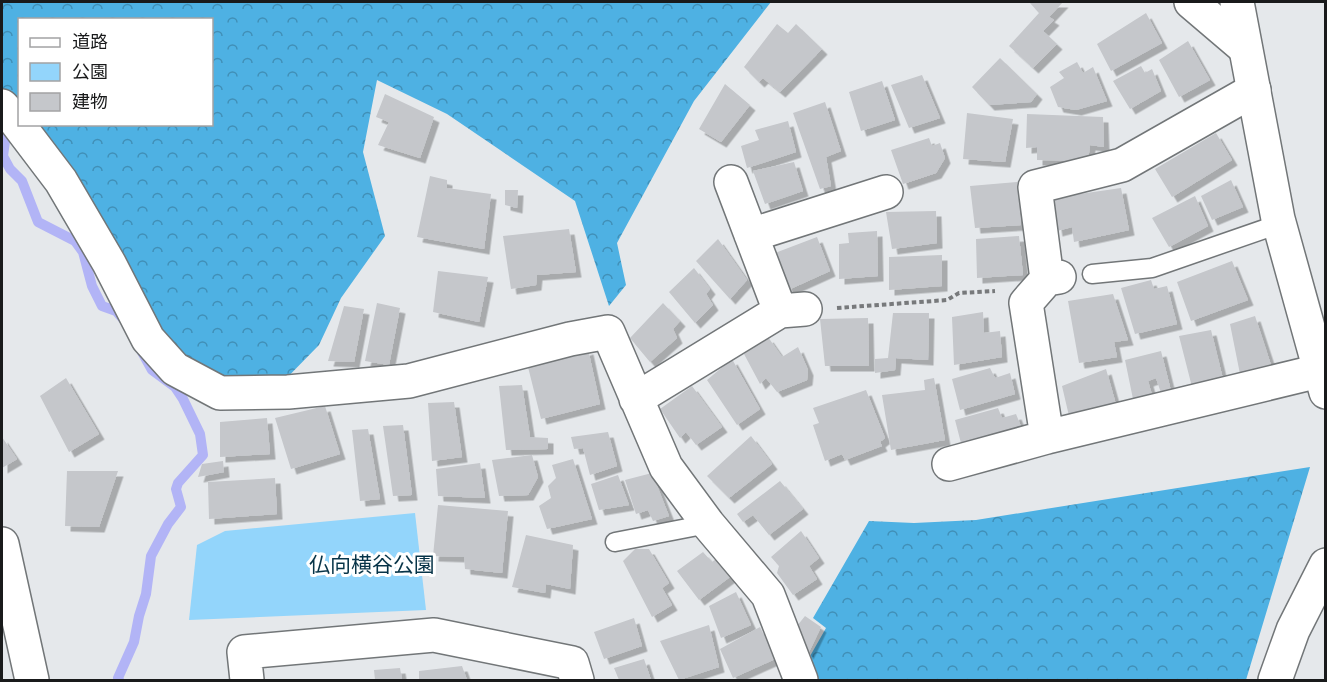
<svg xmlns="http://www.w3.org/2000/svg" width="1327" height="682" viewBox="0 0 1327 682" font-family="Roboto,'Noto Sans JP',sans-serif">
	<defs>
		<pattern id="forest-crowns" width="20" height="18" patternUnits="userSpaceOnUse" patternTransform="scale(1.5)"><rect width="20" height="18" fill="#4eb1e3"/><path d="M2 6a3 3 0 1 1 6 0M12 15a3 3 0 1 1 6 0" fill="none" stroke="#408fb7"/></pattern>
		<filter id="shadow"><feDropShadow dx="5.5" dy="5.5" stdDeviation="0" flood-color="#0004"/></filter>
	</defs>
	<rect width="100%" height="100%" fill="#e5e8eb"/>
	<path fill="url(#forest-crowns)" fill-rule="evenodd" d="M2,2H771L694,101L617,243L626,285L609,306L575,201L447,114L377,80L363,152L385,236L341,298L319,345L272,393L210,385L108,283L63,219L2,111ZM20,20H212V124H20Z
		M1310,467L1246,680H808L805,665L826,628L813,618L869,521L914,523L976,520Z"/>
	<path fill="#93d5fb" d="M415,513L426,610L189,620L197,545L225,531Z"/>
	<g fill="none" stroke-linecap="round" stroke-linejoin="round">
		<path stroke="#b2b4f6" stroke-width="10" d="M2,128L5,141L3,156L10,169L22,181L38,222L75,241L83,252L92,286L102,306L116,311L124,320
			M119,680L118,678L134,642L139,616L146,594L151,556L168,524L181,507L176,489L178,483L203,455L200,434L183,399L175,387L152,370L142,352"/>
	</g>
	<path fill="#c5c7cb" filter="url(#shadow)" d="M1032,2H1063L1049,17L1054,20L1043,31L1057,44L1033,68L1009,46L1039,13L1030,3Z
		M1146,13L1162,43L1111,71L1097,44Z
		M777,24L788,33L796,24L822,49L780,92L763,78L759,82L744,67Z
		M1188,41L1210,80L1179,97L1159,60Z
		M1000,58L1037,94L1031,102L989,105L972,87Z
		M1077,62L1083,73L1093,67L1107,101L1076,110L1058,107L1050,87L1064,78L1059,72Z
		M1141,66L1145,73L1152,69L1161,91L1130,109L1113,81Z
		M922,75L940,118L909,128L891,85Z
		M882,81L895,120L861,131L849,92Z
		M725,84L750,105L721,142L699,129Z
		M385,94L434,117L420,158L378,145L389,122L376,117Z
		M825,102L841,151L826,157L831,186L820,189L793,113Z
		M967,113L1013,119L1005,162L963,159Z
		M1027,114L1103,117L1104,147L1090,145L1088,161L1037,160V147L1026,148Z
		M788,121L796,152L747,168L741,146L759,140L755,130Z
		M1216,133L1232,160L1172,197L1155,169Z
		M929,138L932,146L940,143L945,158L936,173L903,184L891,150Z
		M794,162L803,191L765,204L753,171Z
		M430,176L447,180V188L491,194L484,249L417,237Z
		M1231,180L1243,207L1212,220L1201,196Z
		M1017,182L1021,225L975,228L970,186Z
		M1121,188L1129,230L1074,242L1072,227L1057,231L1052,198Z
		M505,190H518L517,208L505,205Z
		M1195,196L1208,226L1169,247L1152,218Z
		M936,211L937,243L892,249L886,212Z
		M569,229L576,272L537,275L536,285L511,289L503,236Z
		M877,231L878,276L839,279V244L849,243L848,233Z
		M1019,236L1023,275L977,278L976,239Z
		M817,237L830,271L788,290L775,253Z
		M718,239L747,280L730,299L696,261Z
		M942,255V286L889,290V257Z
		M1232,261L1248,300L1191,321L1177,282Z
		M694,268L710,289L706,294L713,305L695,323L669,292Z
		M438,271L488,277L479,322L433,312Z
		M1151,280L1154,289L1167,286L1177,324L1135,334L1121,288Z
		M1113,294L1128,340L1114,342L1117,357L1079,363L1068,301Z
		M377,303L400,308L389,365L365,361Z
		M663,303L680,321L673,329L677,338L650,362L630,338Z
		M344,306L364,309L354,362L328,361Z
		M983,312L984,333L1000,331L1002,357L954,365L952,317Z
		M893,313H929L928,360L896,358L895,370L875,373V359L888,358Z
		M1255,316L1271,365L1240,374L1230,324Z
		M868,318L869,366H825L820,319Z
		M1211,330L1223,379L1192,387L1179,336Z
		M768,337L782,357L798,347L808,370L807,380L777,392L766,378L760,384L744,354Z
		M588,349L600,404L541,419L528,367Z
		M1161,351L1171,391L1162,396L1156,378L1148,381L1152,395L1133,399L1125,360Z
		M732,359L760,409L737,425L707,380Z
		M990,368L995,378L1010,373L1015,394L960,410L952,379Z
		M1106,369L1117,408L1069,416L1062,386Z
		M66,378L99,434L69,452L40,396Z
		M934,378L945,440L891,450L882,395L925,390L924,380Z
		M522,385L530,437L548,438V449L506,450L499,386Z
		M692,386L722,427L696,445L686,432L680,438L660,409Z
		M866,390L885,438L880,442L882,446L845,460L842,454L825,461L813,425L819,423L813,408Z
		M454,402L462,457L432,461L428,403Z
		M325,406L340,454L291,469L275,418Z
		M998,408L1002,418L1016,414L1024,434L962,447L955,420Z
		M267,418L270,454L220,457V422Z
		M403,425L412,495L393,496L383,426Z
		M368,429L380,499L360,501L352,430Z
		M608,432L617,466L590,475L583,448L574,449L571,437Z
		M751,436L772,464L729,498L707,476Z
		M2,437L17,459L2,468Z
		M532,455L538,477L528,495L499,496L492,460Z
		M573,459L592,519L547,529L539,506L551,498L548,486L556,478L552,465Z
		M223,461L224,472L198,477L202,464Z
		M480,463L485,498L438,496L436,469Z
		M67,471H118L99,527L65,526Z
		M652,473L669,516L653,521L648,510L636,514L625,480Z
		M618,475L629,505L599,510L591,484Z
		M275,478L277,514L209,519L208,482Z
		M780,481L803,509L769,535L753,515L743,522L737,514Z
		M438,505L508,511L502,573L465,569L464,557L433,556Z
		M801,531L819,558L809,566L817,579L793,595L777,573L779,566L771,557Z
		M526,535L573,545L570,589L546,584L545,593L512,587Z
		M635,549H649L669,583L662,588L672,605L652,617L623,561Z
		M703,552L712,562L720,556L734,574L699,600L677,571Z
		M736,592L751,625L721,638L709,606Z
		M805,616L821,627L808,654L793,631Z
		M634,618L642,646L604,659L594,632Z
		M709,625L719,667L679,680L660,641Z
		M760,627L765,637L774,633L782,656L733,678L720,649Z
		M644,659L651,680H619L614,668Z
		M462,666L467,680H419V671Z
		M400,668L402,680H375L374,670Z"/>
	<g fill="none" stroke-linecap="round" stroke-linejoin="round">
		<g stroke="#727678" stroke-width="21">
			<path id="service" d="M1092,274L1152,268L1279,224
				M615,542L708,524"/>
		</g>
		<g stroke="#727678" stroke-width="36">
			<path id="minor" d="M1191,2L1245,48
				M2,106L14,119L61,181L109,263L148,339L175,369L220,393L288,392L409,381L570,339L608,332L666,467L708,524L768,595L801,680
				M731,182L780,311
				M751,235L886,192
				M1059,277L1047,279L1026,303L1047,437L1319,371
				M1047,279L1035,187L1122,165L1254,90
				M636,399L780,311L805,309
				M949,464L1047,437
				M2,544L32,680
				M247,680L244,652L434,635L572,663L577,680"/>
		</g>
		<g stroke="#727678" stroke-width="36">
			<path id="tertiary" d="M1237,2L1278,219L1326,392
				M1275,680L1293,630L1326,565"/>
		</g>
		<path stroke="#77797b" stroke-width="4" stroke-dasharray="4.5 3" stroke-linecap="butt" d="M837,308L947,300L959,293L995,291"/>
		<use href="#service" stroke="#fff" stroke-width="18"/>
		<use href="#minor" stroke="#fff" stroke-width="33"/>
		<use href="#tertiary" stroke="#fff" stroke-width="33"/>
	</g>
	<g text-anchor="middle" stroke-width="6" stroke-linejoin="round" paint-order="stroke">
		<g font-size="21" fill="#073448" stroke="#fff">
			<text x="372" y="572">仏向横谷公園</text>
		</g>
	</g>
	<rect width="1327" height="682" fill="none" stroke="#191a1b" stroke-width="6"/>
	<rect x="18" y="18" width="195" height="108" fill="#ffffff" stroke="#a3a3a4" stroke-width="1.5"/>
	<rect x="30" y="38" width="30" height="9" fill="#ffffff" stroke="#a3a3a4" stroke-width="1.5"/>
	<text x="72" y="48" font-size="18" fill="#191a1b">道路</text>
	<rect x="30" y="63" width="30" height="18" fill="#93d5fb" stroke="#a3a3a4" stroke-width="1.5"/>
	<text x="72" y="78" font-size="18" fill="#191a1b">公園</text>
	<rect x="30" y="93" width="30" height="18" fill="#c5c7cb" stroke="#a3a3a4" stroke-width="1.5"/>
	<text x="72" y="108" font-size="18" fill="#191a1b">建物</text>
</svg>
